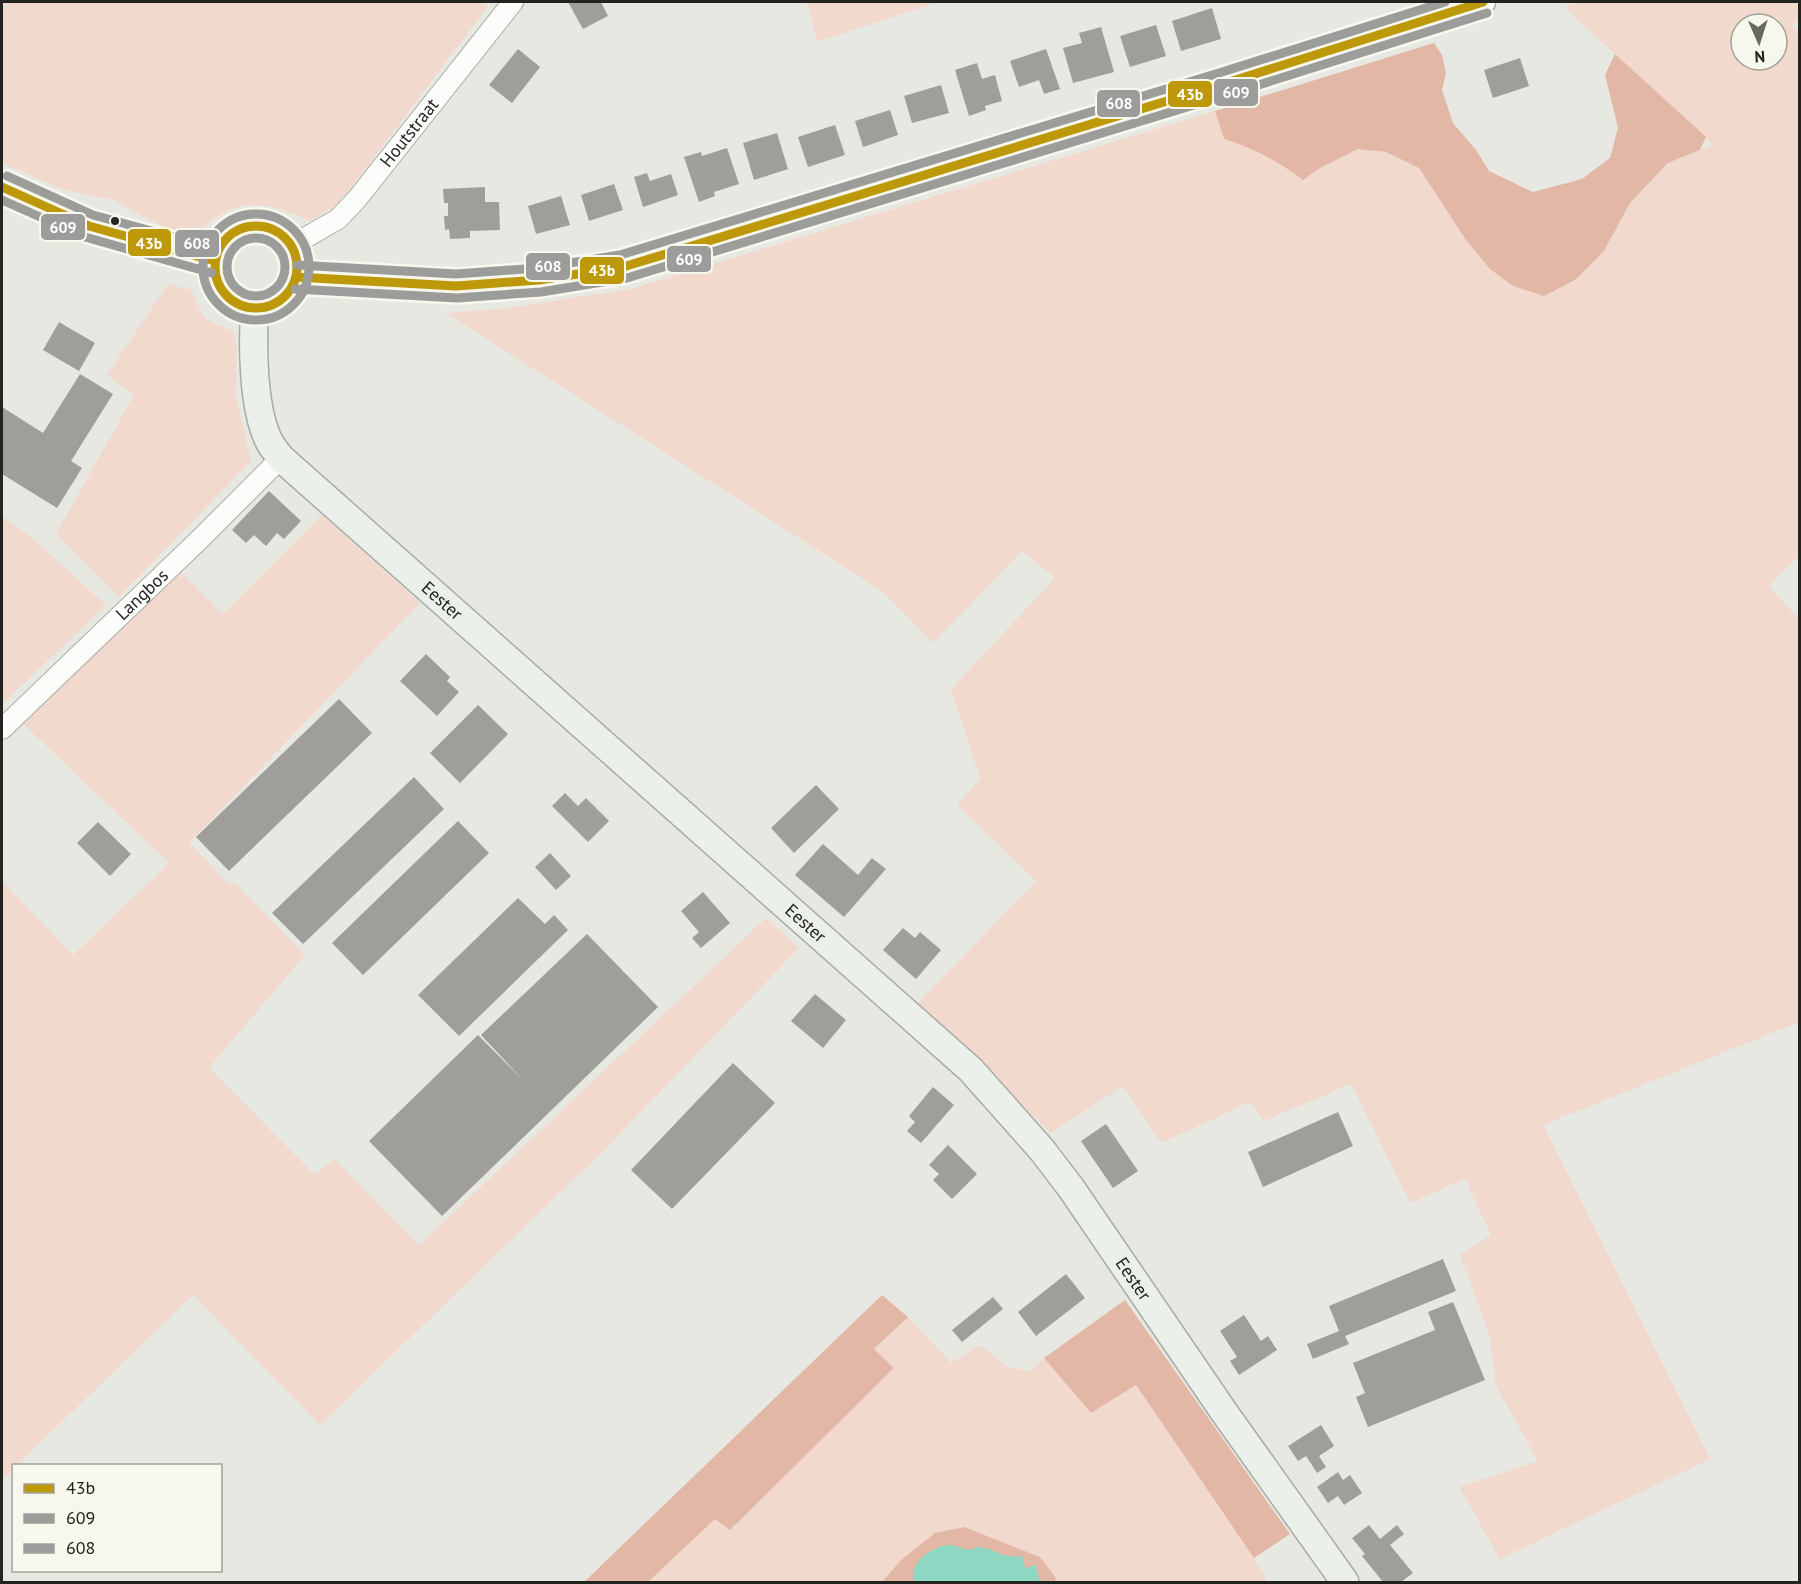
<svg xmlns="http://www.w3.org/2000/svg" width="1801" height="1584" viewBox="0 0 1801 1584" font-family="'PT Sans',sans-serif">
	<rect width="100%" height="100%" fill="#e8e8e2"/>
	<path fill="#f2d9ce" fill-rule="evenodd" d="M2,2H482L488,6L355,183L335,206L310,221C280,208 251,196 220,215C212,219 205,227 198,233L165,228L113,200L64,190L2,163Z
		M807,2H939L817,42Z
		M1581,2H1799V19L1792,26L1800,33L1799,556L1768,586L1799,619V1022L1543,1125L1710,1459L1500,1559L1459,1487L1538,1461L1496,1386L1489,1334L1460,1255L1491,1235L1465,1179L1410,1203L1351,1084L1264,1121L1250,1102L1161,1143L1123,1086L1051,1133L917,1004L1036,881L957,805L980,779L951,689L1055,578L1022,551L933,643L882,591L446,313L500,309L631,289L1215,111L1224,139C1255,149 1277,161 1303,180L1320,168L1358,149L1385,152L1419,168L1466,240L1490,269L1604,251L1630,203L1669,163L1713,145L1564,7ZM1741,24H1777V60H1741Z
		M168,284L192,290C203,320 204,320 233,331L237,345L236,397L251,461L119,597L56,534L134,395L107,375Z
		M322,515L420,603L189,843L231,886L235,883L305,955L209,1068L315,1175L334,1159L419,1245L766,918L799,948L603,1151L320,1425L193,1295L17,1465L14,1466L13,1469L2,1481V881L73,955L169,863L22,723L179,570L223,614Z
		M2,516L29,535L106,605L2,704Z
		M908,1317L951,1363L980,1345L1007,1367L1031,1371L1044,1358L1091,1413L1136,1385L1254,1558L1267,1580L1263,1582H1055V1578L1040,1557L1006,1544L901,1560L882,1582H648L715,1519L730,1530L894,1368L874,1349Z"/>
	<path fill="#e3b7a6" d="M1434,43L1442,55L1446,73L1442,90L1453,123L1476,150L1489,171L1533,192L1582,179L1610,158L1618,128L1605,75L1615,54L1706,137L1700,150L1668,163L1630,203L1604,251L1575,280L1544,296L1513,286L1490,269L1466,240L1419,168L1386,152L1358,149L1320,168L1303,180C1277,161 1255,149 1224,139L1215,111Z
		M882,1295L908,1317L874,1349L894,1368L730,1530L715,1519L648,1582H584Z
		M1125,1300L1290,1534L1254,1558L1136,1385L1091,1413L1044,1358Z
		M964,1527L1040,1557L1056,1578L1055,1582H882L901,1560L935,1533Z"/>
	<path fill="#8ed8c3" d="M946,1545C958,1545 963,1550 972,1550L976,1547C993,1547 1004,1560 1022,1556L1025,1568L1036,1565L1039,1579L1044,1582H914C908,1563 930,1549 946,1545Z"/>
	<path fill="#9f9e9a" d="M568,2H593L594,3L601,2L608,16L583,29Z
		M1212,8L1221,39L1181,51L1172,21Z
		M1156,25L1166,56L1130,67L1120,36Z
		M1101,27L1114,72L1073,83L1063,48L1082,43L1079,33Z
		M518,49L540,67L512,103L489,85Z
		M1046,49L1060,89L1044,94L1039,80L1019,87L1010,61Z
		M1520,58L1529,86L1493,98L1484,70Z
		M977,63L982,79L995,75L1002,101L985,106L986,110L969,116L955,70Z
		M941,85L949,113L912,123L904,96Z
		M890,110L898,135L863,147L855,121Z
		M835,125L845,155L808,167L798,137Z
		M777,133L788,169L754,180L743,143Z
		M727,148L739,184L714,192L715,196L699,202L684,157L701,152L702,156Z
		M647,173L650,181L671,174L678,195L643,207L634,177Z
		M614,184L623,210L589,221L581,195Z
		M485,187V202H499L500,230L470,231V238L450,239L449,229L445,230L444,216H448V203H444L443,189Z
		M561,196L570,225L536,234L528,206Z
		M59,322L95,343L79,371L43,350Z
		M80,374L113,394L71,461L82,468L57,508L2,474V407L43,433Z
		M269,491L301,521L284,539L277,533L266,546L254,535L246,543L232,530Z
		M426,654L450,677L447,681L459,692L437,716L400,681Z
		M339,699L372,733L229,871L196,837Z
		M478,705L508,734L460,783L430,753Z
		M414,777L444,809L303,944L272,913Z
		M816,785L839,809L794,853L771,828Z
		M565,793L578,806L586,798L609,821L588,842L552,806Z
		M458,821L489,853L363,975L332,943Z
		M98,822L131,854L110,876L77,843Z
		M823,844L858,875L872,858L886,869L844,917L795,875Z
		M550,853L571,876L556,890L535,867Z
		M703,892L730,923L701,948L692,938L699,932L681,911Z
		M518,898L545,924L554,915L568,930L459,1036L418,995Z
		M903,928L915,938L920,932L941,950L916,979L883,950Z
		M587,934L658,1007L442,1216L369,1141L478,1035L522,1079L481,1035Z
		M815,994L846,1020L823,1048L791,1021Z
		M733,1063L775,1103L672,1209L631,1170Z
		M933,1087L954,1105L921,1143L907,1131L915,1122L909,1116Z
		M1338,1112L1353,1146L1263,1187L1248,1152Z
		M1106,1124L1138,1171L1113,1188L1081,1141Z
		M948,1145L977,1174L952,1199L933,1180L939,1174L929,1165Z
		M1443,1259L1456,1291L1345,1336L1349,1344L1313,1359L1307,1344L1339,1331L1329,1306Z
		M1066,1274L1085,1298L1036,1336L1018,1312Z
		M993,1297L1003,1309L962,1342L952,1330Z
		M1453,1302L1485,1380L1368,1427L1356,1397L1365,1393L1353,1363L1435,1330L1428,1312Z
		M1244,1315L1261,1341L1268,1336L1277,1350L1239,1375L1230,1361L1237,1357L1220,1331Z
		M1321,1425L1334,1446L1319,1456L1326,1467L1317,1473L1306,1456L1298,1461L1288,1446Z
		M1338,1472L1343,1480L1350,1475L1362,1493L1344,1505L1338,1496L1328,1503L1317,1487Z
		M1369,1525L1380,1539L1397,1525L1404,1534L1390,1545L1413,1573L1401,1582H1383L1362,1556L1365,1554L1352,1538Z"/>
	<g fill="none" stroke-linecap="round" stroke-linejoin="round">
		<g stroke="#aaaaa6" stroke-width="22">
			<g id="minor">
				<path id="s1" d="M291,246L338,219L357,199L513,2"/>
				<path id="s2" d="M2,729L200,539L281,458"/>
			</g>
		</g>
		<g stroke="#aaaaa6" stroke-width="27">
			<path id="tertiary" d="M296,277L456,286L539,280L623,267L1226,83L1483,2"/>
		</g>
		<g stroke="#aaaaa6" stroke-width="30">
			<g id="secondary">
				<path d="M2,187L89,226L215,261"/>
				<circle cx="256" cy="267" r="41"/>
				<path id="s3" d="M255,309C252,344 253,407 268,439C271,446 276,452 281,458L971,1070L1042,1150L1071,1188L1224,1412L1345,1582"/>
			</g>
		</g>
		<use href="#minor" stroke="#fcfcfb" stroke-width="20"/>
		<use href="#tertiary" stroke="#fcfcfb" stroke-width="24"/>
		<use href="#secondary" stroke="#ecf0ea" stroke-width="27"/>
		<g stroke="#f7f7ed" stroke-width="14">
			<path id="bus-1" d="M2,187L89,226L215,261
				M215 267a41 41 0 1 1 82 0a41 41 0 1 1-82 0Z
				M296,277L456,286L539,280L623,267L1226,83L1483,2"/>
		</g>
		<g stroke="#f7f7ed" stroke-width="14">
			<path id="bus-2" d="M2,200L85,237L212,273
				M203 267a53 53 0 1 1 106 0a53 53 0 1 1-106 0Z
				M295,289L457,298L541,292L627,278L1230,94L1487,13"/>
		</g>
		<g stroke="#f7f7ed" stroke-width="14">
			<path id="bus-3" d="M7,176L93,215L218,249
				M227 267a29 29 0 1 1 58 0a29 29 0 1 1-58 0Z
				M297,265L456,274L538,268L620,255L1222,72L1445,2"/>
		</g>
		<use href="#bus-1" stroke="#bd9909" stroke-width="9"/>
		<use href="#bus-2" stroke="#9c9c9a" stroke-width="9"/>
		<use href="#bus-3" stroke="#9c9c9a" stroke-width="9"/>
	</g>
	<circle fill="#23231f" stroke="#f7f7ed" stroke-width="2" cx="115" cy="221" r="5"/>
	<g text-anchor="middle" stroke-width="6" stroke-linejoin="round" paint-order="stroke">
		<g font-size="18" fill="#23231f" stroke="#f7f7ed">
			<text dy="6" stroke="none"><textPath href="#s1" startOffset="166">Houtstraat</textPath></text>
			<text dy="6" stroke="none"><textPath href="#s2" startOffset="194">Langbos</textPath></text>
			<text dy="6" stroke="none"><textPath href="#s3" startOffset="370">Eester</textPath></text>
			<text dy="6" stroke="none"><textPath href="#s3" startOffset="856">Eester</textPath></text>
			<text dy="6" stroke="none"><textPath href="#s3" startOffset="1342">Eester</textPath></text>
		</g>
	</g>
	<g stroke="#f7f7ed" stroke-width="2">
		<rect x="1213" y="78" width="46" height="29" rx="6" fill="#9c9c9a"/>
		<rect x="1167" y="80" width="46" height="28" rx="6" fill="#bd9909"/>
		<rect x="1096" y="89" width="45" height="29" rx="6" fill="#9c9c9a"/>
		<rect x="40" y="213" width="46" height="28" rx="6" fill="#9c9c9a"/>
		<rect x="127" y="228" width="45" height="29" rx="6" fill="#bd9909"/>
		<rect x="174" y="229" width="46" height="29" rx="6" fill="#9c9c9a"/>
		<rect x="666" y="245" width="46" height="28" rx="6" fill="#9c9c9a"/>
		<rect x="525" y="252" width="46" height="29" rx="6" fill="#9c9c9a"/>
		<rect x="579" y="256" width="46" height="29" rx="6" fill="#bd9909"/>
	</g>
	<g font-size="16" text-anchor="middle" font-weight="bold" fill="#fff">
		<text x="1236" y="98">609</text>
		<text x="1190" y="100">43b</text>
		<text x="1119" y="109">608</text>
		<text x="63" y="233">609</text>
		<text x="149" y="249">43b</text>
		<text x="197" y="249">608</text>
		<text x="689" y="265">609</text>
		<text x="548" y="272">608</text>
		<text x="602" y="276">43b</text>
	</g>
	<rect width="1801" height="1584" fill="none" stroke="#23231f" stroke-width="6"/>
	<rect x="12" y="1464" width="210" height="108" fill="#f7f7ed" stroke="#a2a29b" stroke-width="1.5"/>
	<rect x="24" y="1484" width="30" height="9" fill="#bd9909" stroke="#a2a29b" stroke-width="1.5"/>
	<text x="66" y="1494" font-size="18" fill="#23231f">43b</text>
	<rect x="24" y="1514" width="30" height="9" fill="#9c9c9a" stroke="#a2a29b" stroke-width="1.5"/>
	<text x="66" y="1524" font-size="18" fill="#23231f">609</text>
	<rect x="24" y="1544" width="30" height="9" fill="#9c9c9a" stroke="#a2a29b" stroke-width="1.5"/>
	<text x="66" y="1554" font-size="18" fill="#23231f">608</text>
	<g transform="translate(1759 42) rotate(177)"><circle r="28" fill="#f7f7ed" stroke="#a2a29b" stroke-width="1.5"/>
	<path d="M0-4.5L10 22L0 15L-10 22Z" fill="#686863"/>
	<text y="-9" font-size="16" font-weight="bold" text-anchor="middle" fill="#23231f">N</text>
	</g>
</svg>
